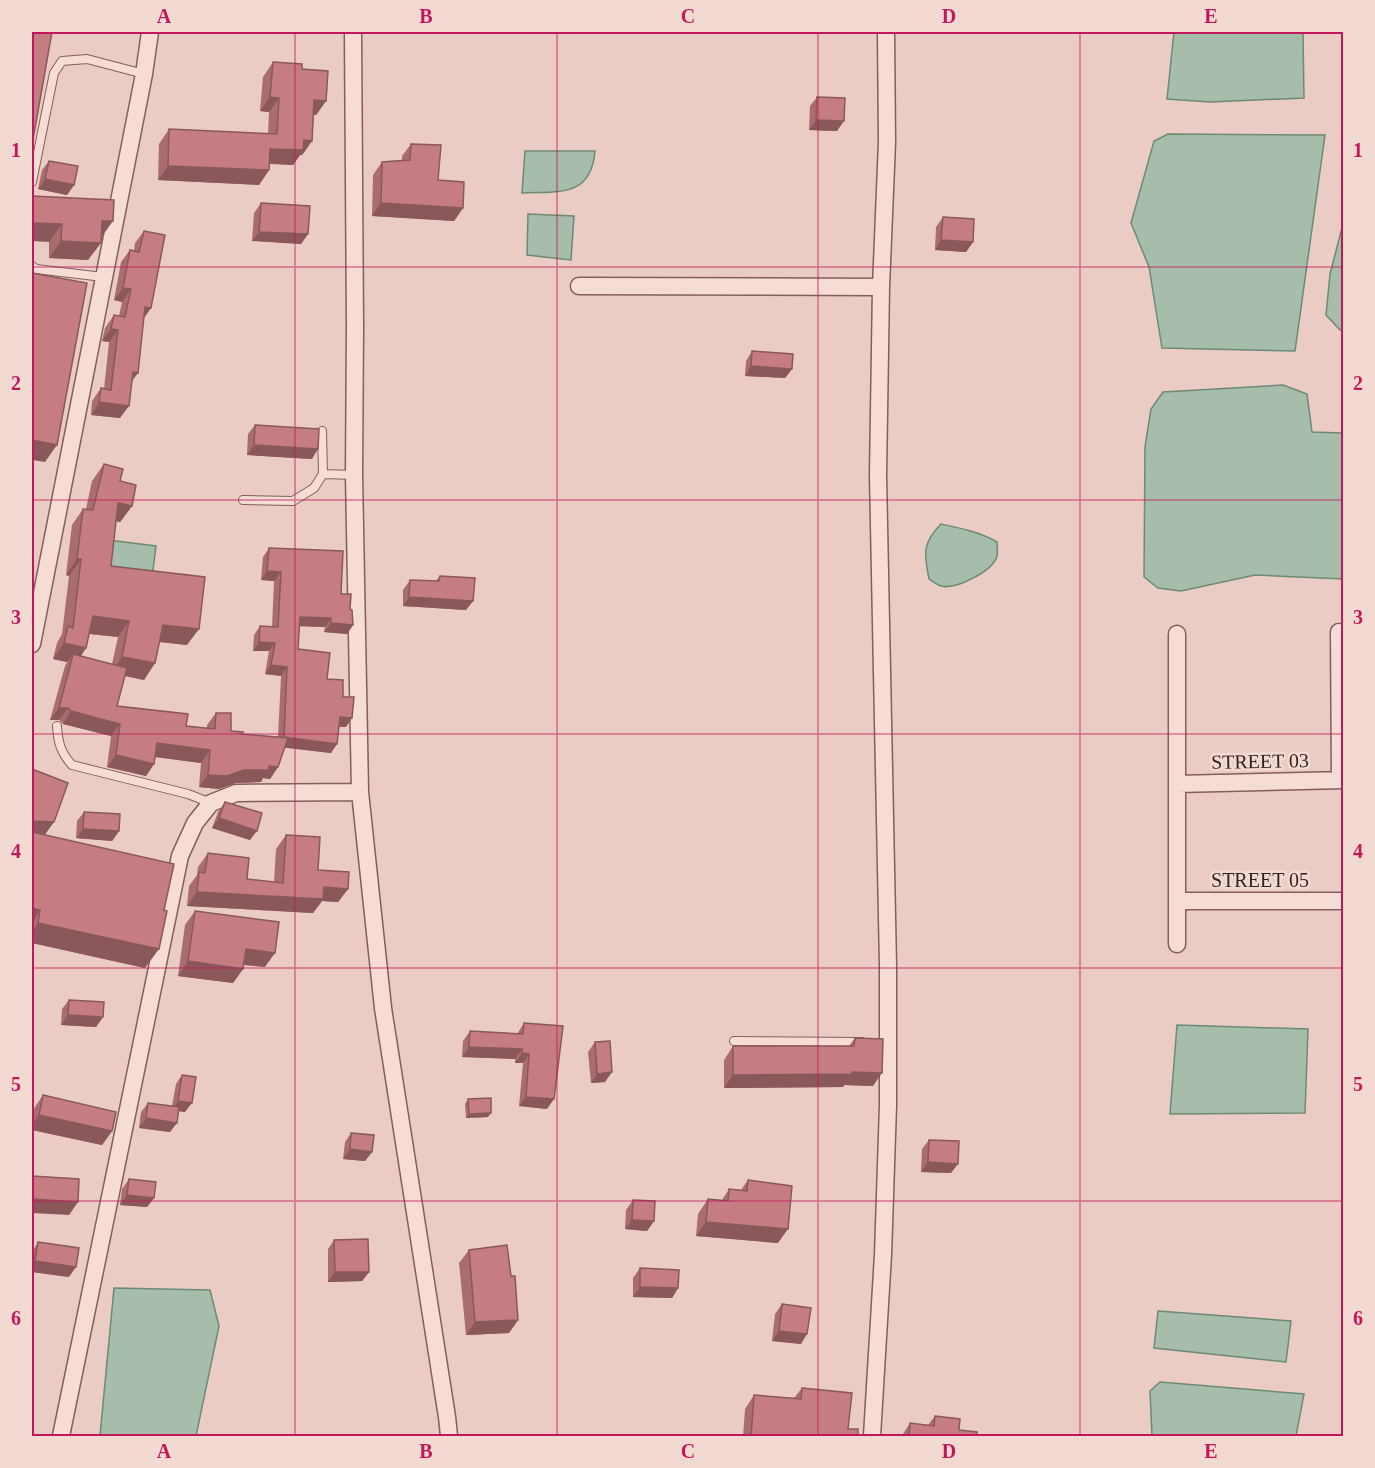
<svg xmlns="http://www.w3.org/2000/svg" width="1375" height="1468" viewBox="0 0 1375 1468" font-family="'Times New Roman',serif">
	<rect width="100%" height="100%" fill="#eaccc4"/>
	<path fill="#a5bdaa" stroke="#6d8a75" stroke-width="1.5" d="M1174,32H1303L1304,98L1210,102L1167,99Z
		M1168,134L1325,135L1295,351L1162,348L1149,267L1131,223L1154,141Z
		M525,151H595C591,198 559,191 522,193Z
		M528,214L574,216L571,260L527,255Z
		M1343,224L1344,330H1340L1326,315L1330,274Z
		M1283,385L1307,394L1312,432L1343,433V579L1255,575L1181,591L1158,588L1144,577L1145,447L1151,409L1163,392Z
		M941,524C960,528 980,532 997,542C997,546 998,552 997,556C993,571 956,590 941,586C937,585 932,581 929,579C924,554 922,543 941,524Z
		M108,540L156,546L152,578L101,573Z
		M1177,1025L1308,1029L1305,1113L1170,1114Z
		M114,1288L210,1290L219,1326L196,1436H100Z
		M1158,1311L1291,1321L1286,1362L1154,1348Z
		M1160,1382L1304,1394L1296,1436H1152L1150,1391Z"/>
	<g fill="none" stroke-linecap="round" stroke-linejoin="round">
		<g stroke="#835e5c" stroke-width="10">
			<path id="lane" d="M32,182L54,73L62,61L87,59L144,74
				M32,266L36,269L103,277
				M323,474L354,475
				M243,500L293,501L314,488L323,474L322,431
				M57,726C58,743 61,753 72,765L188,794L211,803
				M734,1041L862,1042"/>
		</g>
		<g stroke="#835e5c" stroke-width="19">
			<path id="street" d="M353,32L355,326L354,475L360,792L383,1008L447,1417L449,1436
				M579,286L881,287
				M1339,632L1340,780
				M1177,634V944
				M32,644L144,74L150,32
				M1177,784L1344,780
				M1177,901H1344
				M61,1436L180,856L195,823L211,803L236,793L360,792
				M872,1436L883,1255L888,1105V966L878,475L881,287L887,142L886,32"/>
		</g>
		<use href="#lane" stroke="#f5ddd6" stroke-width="8"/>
		<use href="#street" stroke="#f5ddd6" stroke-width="16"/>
	</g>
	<path fill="#a96c70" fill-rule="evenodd" d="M273,62L302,69L326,101L316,115H314L312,141L302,155H300L293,165L269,164V170L259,185L158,180L159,144L169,129L268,134L269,112L260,111L263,77Z
		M817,97L837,131L809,130L810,106Z
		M411,144L438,180L463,208L454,221L372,216L373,175L382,162L402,160V156Z
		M49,161L74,185L67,195L38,189L42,170Z
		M32,196L101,238L88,260L49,258V242Z
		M261,203L308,234L301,244L252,241L254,213Z
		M943,217L973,242L966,252L935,250L936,227Z
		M144,231V318L132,381L120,418L91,415L92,401L101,388L104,389L109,342L102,341L105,328L114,315L119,316L122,302L114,300L121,262L130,250L134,251L135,243Z
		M752,351L792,369L785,378L745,376L746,361Z
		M255,425L312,459L247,455L248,434Z
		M104,464L120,481L132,506L120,522L116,521L111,566L187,645L159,642L155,663L144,680L125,676L117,706L186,726L207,728V725L216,713L231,731L242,734L278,737L281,676L265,674L269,651H253L254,635L260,626L272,627L274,581L261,580L263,557L269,548L341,594L350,609L353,625L347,634L324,632L325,627L299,626L298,649L327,679L343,697L346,727H339L331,753L284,747L278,767L270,779L263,778L261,782L236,783L219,789L199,787L201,763L155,757L154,764L146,776L107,767L111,736L63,724L59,720H50L65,666L67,662L53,659L57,643L62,634L69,576L66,575L72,525L83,509H86L92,481ZM89,634L118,637L112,664L81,656L86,648Z
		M440,576L473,601L466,610L403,606V590L410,580L436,581Z
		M32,769L44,835L145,968L32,943Z
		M225,802L250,840L212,828L218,812Z
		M84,812L119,831L112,841L76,838L77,821Z
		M286,835L318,870L348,889L338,902L322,901L313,913L187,906L189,886L197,875L198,867L208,853L247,879L274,882L276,849Z
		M195,911L265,967L244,965L243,969L233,983L178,976L185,925Z
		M69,1000L103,1017L96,1027L61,1025L62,1009Z
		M524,1023L547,1109L519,1106L523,1063H515V1059L462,1057L463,1041L470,1031L517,1034Z
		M855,1038L873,1086L844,1085L843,1087L724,1088V1060L733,1046H849Z
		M595,1042L605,1082L591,1083L588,1052Z
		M182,1075L185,1112L178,1111L170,1132L139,1128L141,1112L148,1103L172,1106L176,1084Z
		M43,1095L112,1131L102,1145L32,1130V1116L33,1110Z
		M468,1099L488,1117L466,1118L465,1104Z
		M351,1133L372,1152L365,1161L343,1159L345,1142Z
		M929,1140L951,1173L921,1172L922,1149Z
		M129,1179L154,1198L147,1207L120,1205L122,1189Z
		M748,1180L778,1243L696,1236L698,1214L708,1199L722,1200L729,1189L741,1190Z
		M633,1200L654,1221L647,1231L625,1229L626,1210Z
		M334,1240L369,1272L362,1281L328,1282V1249Z
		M38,1242L69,1277L32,1272V1252Z
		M469,1250L511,1276L518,1320L509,1333L466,1335L459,1263Z
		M640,1268L678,1288L672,1298L633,1297V1278Z
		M782,1304L801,1344L772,1341L775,1314Z
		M802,1388L858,1437H743L745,1409L754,1395L794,1398Z
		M935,1416L959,1430L977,1437H901L910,1423L928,1425Z"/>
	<path fill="#8a585b" d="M270,97L279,98L269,112L260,111Z
		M314,100L326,101L316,115L304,114Z
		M816,120L844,121L837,131L809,130Z
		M304,140L312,141L302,155H300L293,165L260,163L270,149Z
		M168,166L269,170L259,185L158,180Z
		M45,179L74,185L67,195L38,189Z
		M381,203L463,208L454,221L372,216Z
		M102,221H113L100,239Z
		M32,223L62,224L49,242L32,241Z
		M259,232L308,234L301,244L252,241Z
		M941,240L973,242L966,252L935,250Z
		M61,241L101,243L88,260L49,258Z
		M123,288L131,289L122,302L114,300Z
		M145,307L151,308L142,321Z
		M111,329L118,330L109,342L102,341Z
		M751,366L792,369L785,378L745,376Z
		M133,372L138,373L129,385Z
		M99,402L129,406L120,418L91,415Z
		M32,440L57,445L45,462L32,460Z
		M254,445L318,449L312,459L247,455Z
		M118,503L132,506L120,522L107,519Z
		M77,559H81L69,576L66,575Z
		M267,571L281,572L274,581L261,580Z
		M409,597L473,601L466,610L403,606Z
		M93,616L129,621L118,637L82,633Z
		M300,617L331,618L325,627L293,626Z
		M331,623L353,625L347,634L324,632Z
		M163,625L199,629L187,645L151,641Z
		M259,642L275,643L269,651H253Z
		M64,643L86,648L75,664L73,654L67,662L53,659Z
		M122,657L155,663L144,680L111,673Z
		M271,665L287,667L281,676L265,674Z
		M59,708H68L59,720H50Z
		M71,711L120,724L111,736L63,724Z
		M340,717L352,718L346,727L334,726Z
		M284,738L337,744L331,753L278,747Z
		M157,743L210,750L201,763L148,756Z
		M116,755L154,764L146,776L107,767Z
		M269,766L278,767L270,779L263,778L261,782L236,783L219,789L199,787L208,775Z
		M219,818L257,831L250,840L212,828Z
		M32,821L54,822L44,836H32Z
		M83,829L119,831L112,841L76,838Z
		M324,887L348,889L338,902L322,901L313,913L187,906L197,892Z
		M32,908L40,910L32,923Z
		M38,923L159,949L145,968L32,943V932Z
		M246,949L275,953L265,967L236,964Z
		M188,961L243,969L233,983L178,976Z
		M68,1015L103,1017L96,1027L61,1025Z
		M469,1047L522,1049L515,1059L462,1057Z
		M522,1053L529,1054L523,1063H515Z
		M612,1072L605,1082L591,1083L597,1074Z
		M852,1072L882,1073L873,1086L844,1085L843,1087L724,1088L733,1075Z
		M526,1097L554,1099L547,1109L519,1106Z
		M178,1101L192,1103L185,1112L172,1110Z
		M491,1113L488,1117L466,1118L469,1114Z
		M39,1115L112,1131L102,1145L32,1130V1125Z
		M146,1118L177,1123L170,1132L139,1128Z
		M350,1149L372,1152L365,1161L343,1159Z
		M928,1162L958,1164L951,1173L921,1172Z
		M127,1195L154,1198L147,1207L120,1205Z
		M32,1199L78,1202L69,1215L32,1213Z
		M632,1220L654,1221L647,1231L625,1229Z
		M706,1222L788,1229L778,1243L696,1236Z
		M35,1261L76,1267L69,1277L32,1272V1267Z
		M335,1272H369L362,1281L328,1282Z
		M640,1287L678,1288L672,1298L633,1297Z
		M518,1320L509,1333L466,1335L475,1322Z
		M779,1331L807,1334L801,1344L772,1341Z"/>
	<path fill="#c57d82" stroke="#8a585b" stroke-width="1.5" d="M32,32H52L32,145Z
		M273,62L302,64V69L328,71L326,101L314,100L312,141L304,140L303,150L270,149L269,170L168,166L169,129L277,134L279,98L270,97Z
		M817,97L845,98L844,121L816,120Z
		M411,144L441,145L438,180L464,182L463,208L381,203L382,162L410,160Z
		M49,161L78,166L74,185L45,179Z
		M32,196L114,200L113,221H102L101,243L61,241L62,224L32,223Z
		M261,203L310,206L308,234L259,232Z
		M943,217L974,219L973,242L941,240Z
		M144,231L165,235L151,308L145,307L138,373L133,372L129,406L99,402L101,388L111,390L118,330L111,329L114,315L125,317L131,289L123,288L130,250L139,252Z
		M32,273L87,283L57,445L32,440Z
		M752,351L793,354L792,369L751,366Z
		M255,425L319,429L318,449L254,445Z
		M104,464L123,469L120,481L136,485L132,506L118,503L111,566L205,577L199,629L163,625L155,663L122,657L129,621L93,616L86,648L64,643L68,626L73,628L81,559H77L83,509L93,510Z
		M269,548L343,551L341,594H351L350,609L352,610L353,625L331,623V618L300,617L298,649L330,653L327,679L343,680V697H354L352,718L340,717L337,744L284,737L287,667L271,665L275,643L259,642L260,626L278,627L281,572L267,571Z
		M440,576L475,578L473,601L409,597L410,580L439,581Z
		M73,654L127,668L117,706L188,714L186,726L215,729L216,713H231V731L243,732L242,734L288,738L278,767L269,766V770H244L227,776L208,775L210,750L157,743L154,764L116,755L120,724L71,711L68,708H59Z
		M32,769L68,783L54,822L32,821Z
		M225,802L262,813L257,831L219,818Z
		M84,812L120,814L119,831L83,829Z
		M32,832L174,864L164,910L167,911L159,949L38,923L40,910L32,908Z
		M286,835L320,837L318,870L349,872L348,889L324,887L323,899L197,892L199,872L205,873L208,853L249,858L247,879L283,883Z
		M195,911L279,922L275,953L246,949L243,969L188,961Z
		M69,1000L104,1002L103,1017L68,1015Z
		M524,1023L563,1026L554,1099L526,1097L529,1054L522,1053V1049L469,1047L470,1031L523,1034Z
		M855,1038L883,1039L882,1073L852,1072V1074L733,1075V1046H854Z
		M610,1041L612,1072L597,1074L595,1042Z
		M182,1075L196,1077L192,1103L178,1101Z
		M43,1095L116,1112L112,1131L39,1115Z
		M491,1098V1113L469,1114L468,1099Z
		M148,1103L179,1107L177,1123L146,1118Z
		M351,1133L374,1135L372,1152L350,1149Z
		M929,1140L959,1141L958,1164L928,1162Z
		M32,1176L79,1179L78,1202L32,1199Z
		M129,1179L156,1182L154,1198L127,1195Z
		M748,1180L792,1186L788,1229L706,1222L708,1199L728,1201L729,1189L747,1191Z
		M633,1200L655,1201L654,1221L632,1220Z
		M368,1239L369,1272H335L334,1240Z
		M38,1242L79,1248L76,1267L35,1261Z
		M507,1245L511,1276H515L518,1320L475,1322L469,1250Z
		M640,1268L679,1270L678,1288L640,1287Z
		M782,1304L811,1308L807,1334L779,1331Z
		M802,1388L852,1393L848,1429H858V1437H751L754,1395L801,1399Z
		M935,1416L960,1419L959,1430L977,1432V1437H909L910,1423L934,1426Z"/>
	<path fill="none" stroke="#c2185b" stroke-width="1.5" stroke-opacity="0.55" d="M295,32V1436M557,32V1436M818,32V1436M1080,32V1436M32,267H1344M32,500H1344M32,734H1344M32,968H1344M32,1201H1344"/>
	<g text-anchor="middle" stroke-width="5" stroke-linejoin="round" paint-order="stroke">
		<g font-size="20" fill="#341f1f" stroke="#f2dad3">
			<text transform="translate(1260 761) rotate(-1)" y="7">STREET 03</text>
			<text x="1260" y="887">STREET 05</text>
		</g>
	</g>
	<rect width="1375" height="1468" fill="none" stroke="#f2dad3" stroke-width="66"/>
	<rect x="33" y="33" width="1309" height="1402" fill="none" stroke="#c2185b" stroke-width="2"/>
	<g font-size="20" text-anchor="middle" font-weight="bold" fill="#c2185b">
		<text x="164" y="23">A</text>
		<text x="426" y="23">B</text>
		<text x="688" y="23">C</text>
		<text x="949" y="23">D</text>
		<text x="1211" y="23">E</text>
		<text x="16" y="157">1</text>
		<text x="1358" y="157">1</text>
		<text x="16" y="390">2</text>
		<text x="1358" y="390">2</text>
		<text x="16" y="624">3</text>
		<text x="1358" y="624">3</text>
		<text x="16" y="858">4</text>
		<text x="1358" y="858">4</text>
		<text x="16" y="1091">5</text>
		<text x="1358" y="1091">5</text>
		<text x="16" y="1325">6</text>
		<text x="1358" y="1325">6</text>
		<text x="164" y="1458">A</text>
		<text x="426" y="1458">B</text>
		<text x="688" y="1458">C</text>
		<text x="949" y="1458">D</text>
		<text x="1211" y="1458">E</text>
	</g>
</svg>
